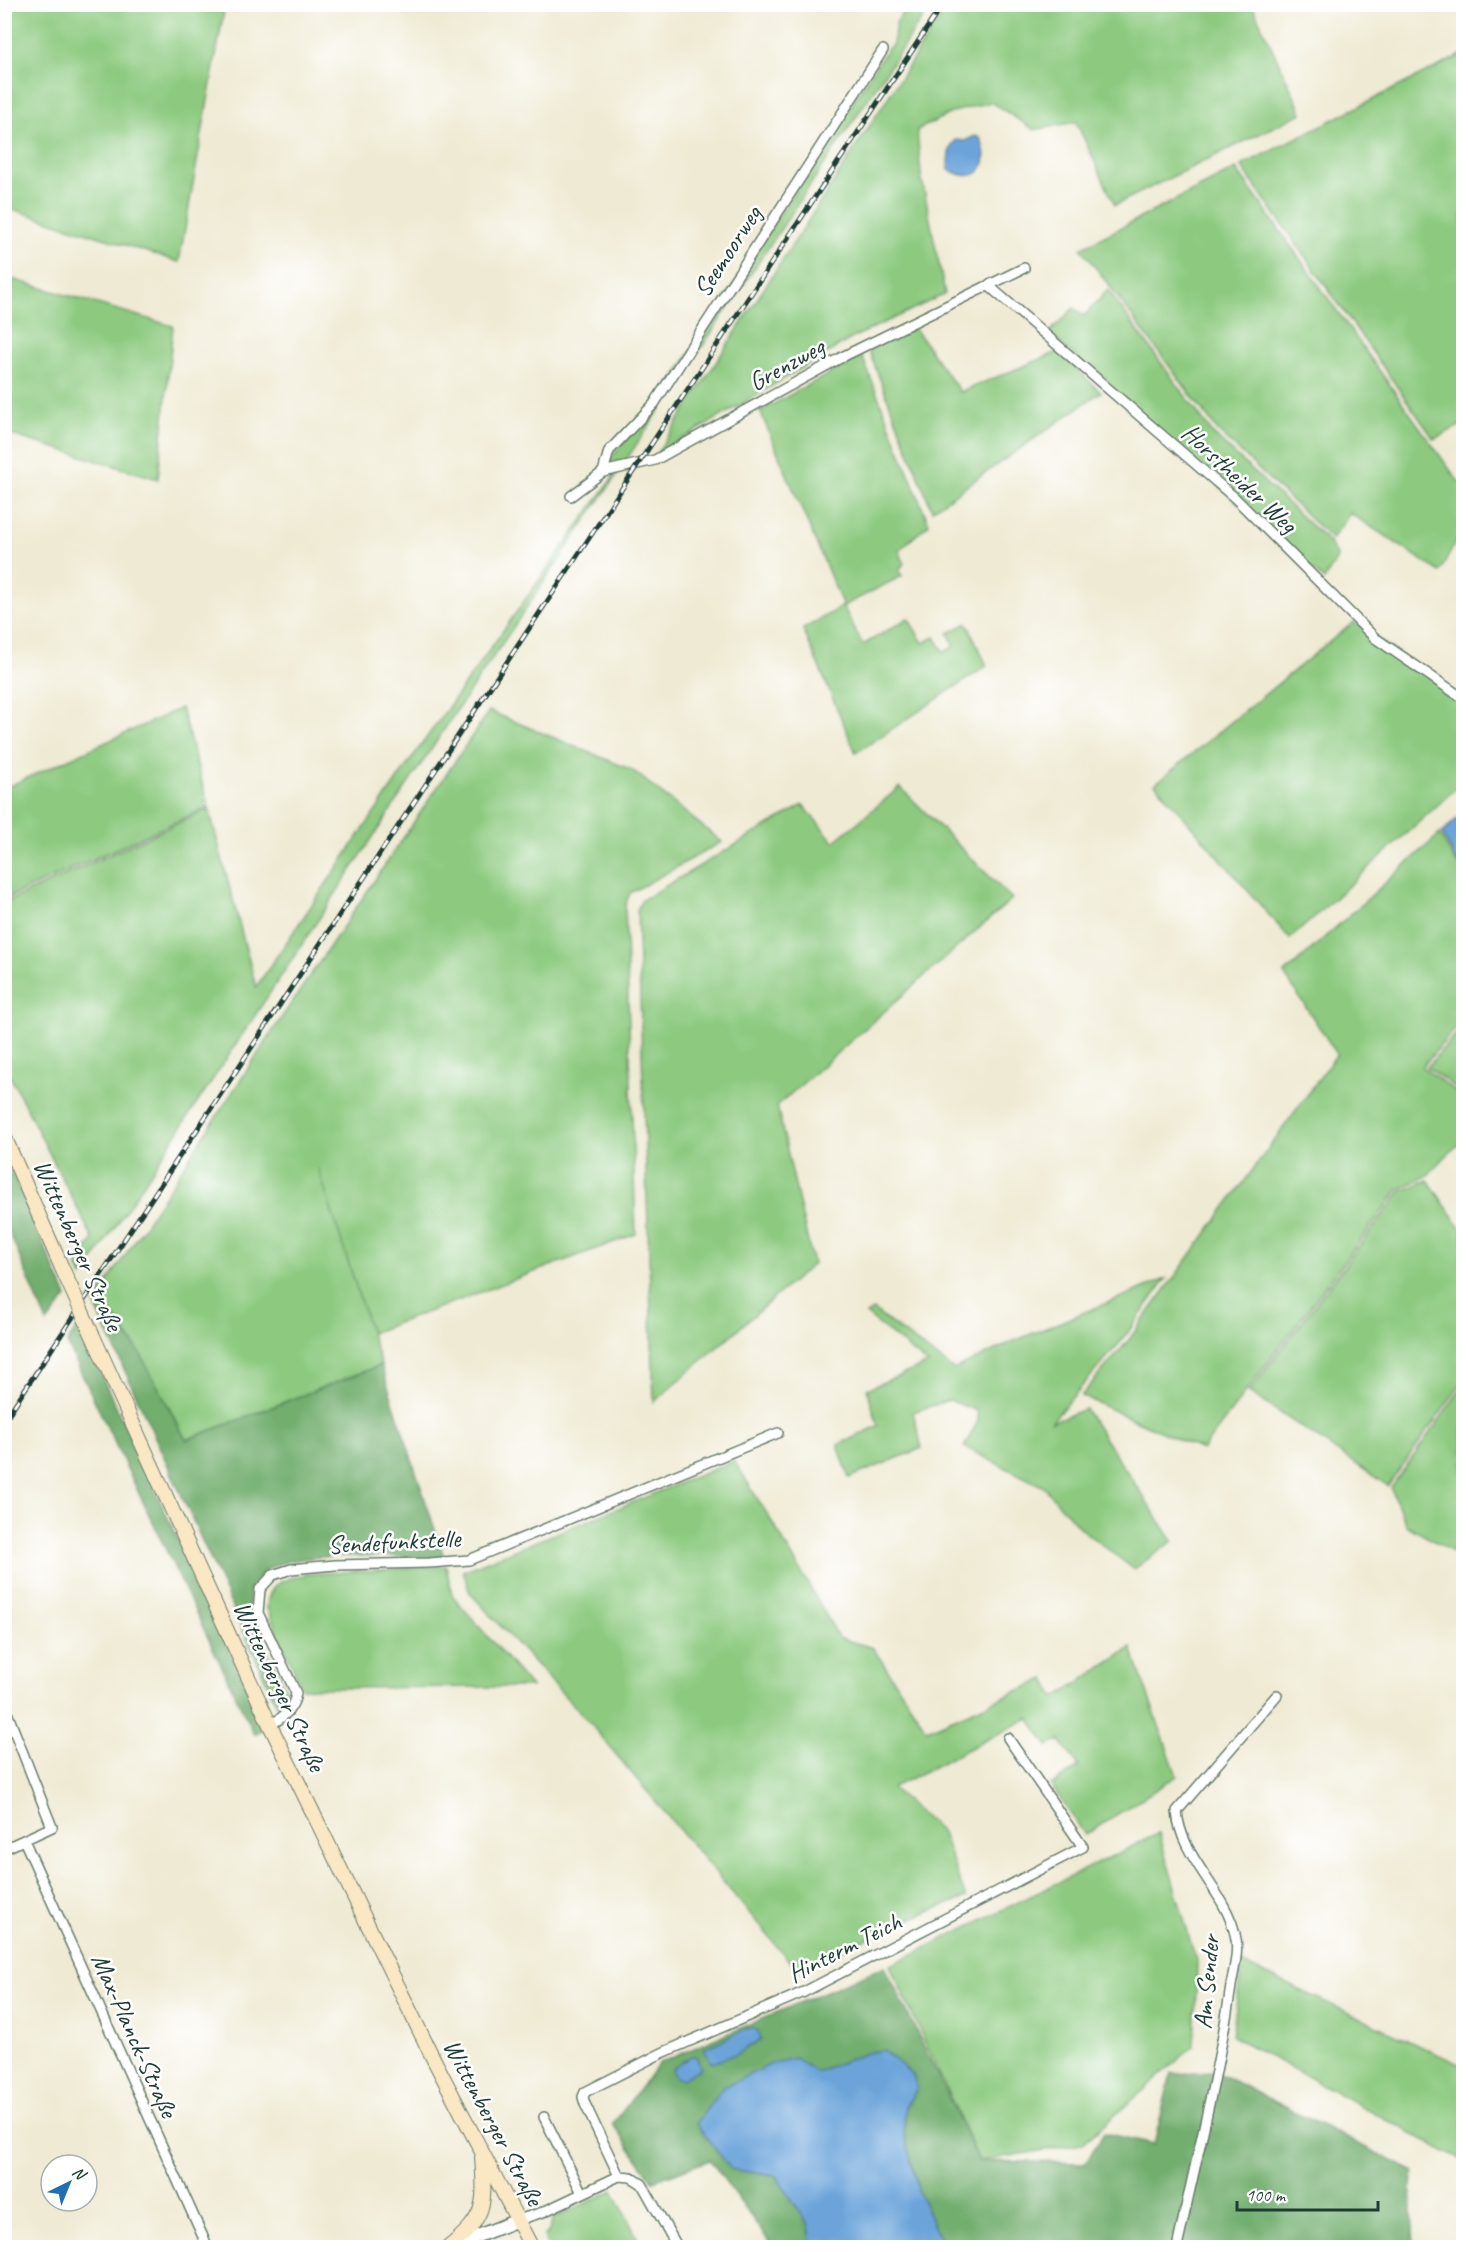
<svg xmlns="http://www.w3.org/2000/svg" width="1468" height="2252" viewBox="0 0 1468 2252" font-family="Caveat,sans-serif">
	<rect width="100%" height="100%" fill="#fff"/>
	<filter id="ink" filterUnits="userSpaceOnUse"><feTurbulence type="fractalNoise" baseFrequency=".0167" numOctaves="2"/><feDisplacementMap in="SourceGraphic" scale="12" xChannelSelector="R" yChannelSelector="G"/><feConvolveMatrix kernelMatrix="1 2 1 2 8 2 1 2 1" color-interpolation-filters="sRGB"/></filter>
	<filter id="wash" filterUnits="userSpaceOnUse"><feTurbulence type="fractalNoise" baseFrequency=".008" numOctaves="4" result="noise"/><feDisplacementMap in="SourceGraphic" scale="24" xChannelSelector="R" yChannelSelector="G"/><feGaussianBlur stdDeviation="1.35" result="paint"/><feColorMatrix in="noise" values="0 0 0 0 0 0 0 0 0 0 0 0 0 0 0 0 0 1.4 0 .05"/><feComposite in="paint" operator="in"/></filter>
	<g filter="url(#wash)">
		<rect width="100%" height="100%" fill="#efead3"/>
		<path fill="#8dca80" stroke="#56845a" stroke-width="1.5" d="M5,4L225,5L179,262L5,207Z
			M908,5H931L626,460L611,463L609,460L656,405L885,52L893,44L896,23Z
			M948,5H1252L1302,113L1115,205L1076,122L1034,130L991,102L953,112L917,130L921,175L945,294L854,337L656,455Z
			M1463,54V424L1434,439L1241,166Z
			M1236,169L1463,488V528L1440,572L1350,513L1332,539L1218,431L1081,248Z
			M5,277L173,326L158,479L5,433Z
			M1108,290L1213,434L1328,541L1338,557L1324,580L1049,333L1074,308L1084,316Z
			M913,326L960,392L1058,352L1101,392L932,510L868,349Z
			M862,356L929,524L899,550L904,563L899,571L902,576L843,606L863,645L908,618L923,643L935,637L944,652L955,646L948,633L967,623L987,666L856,753L803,629L843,606L760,411Z
			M616,473H618L459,707L82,1277L77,1265L93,1239L5,1066L4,903L209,809L256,987L412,758Z
			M1354,622L1463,700V782L1290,939L1155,784Z
			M181,708L209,807L5,899V788Z
			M489,711L632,770L722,842L630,893L625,906L636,1234L371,1333L318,1168L381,1365L186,1440L140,1353L99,1295L274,1029Z
			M900,787L1012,899L777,1106L813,1264L654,1402L637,910L642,900L803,805L834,842Z
			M1440,834L1454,860L1463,870V1020L1422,1067L1463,1097V1139L1427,1176L1399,1189L1202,1450L1081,1396L1128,1341L1337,1054L1284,974Z
			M1463,1026V1093L1427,1067Z
			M1428,1180L1463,1232V1381L1388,1486L1249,1392L1401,1191Z
			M1166,1279L1123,1339L1051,1422L1085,1409L1173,1541L1134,1569L1081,1529L1044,1487L964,1447L978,1421L977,1411L949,1400L913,1412L922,1448L849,1478L838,1445L878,1426L867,1389L928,1364L866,1314L873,1310L954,1370L1014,1341Z
			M1463,1386V1558L1406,1525L1391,1488Z
			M734,1461L777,1530L839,1638L873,1648L927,1730L1045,1679L1055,1698L1131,1648L1177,1776L1085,1835L1051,1785L1079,1767L1060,1740L1048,1746L1029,1718L892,1788L941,1831L966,1898L931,1910L797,1970L588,1721L470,1593L463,1571Z
			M446,1566L452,1595L531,1687L302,1688L267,1608C268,1581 285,1579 308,1574Z
			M1159,1833L1197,1964L1194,2046L1082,2144L979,2161L890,1965Z
			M1242,1963L1463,2066V2161L1232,2036Z
			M613,2190L642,2247H548L544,2235L548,2233L553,2219Z"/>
		<path fill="#72ae6e" stroke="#487651" stroke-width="1.5" fill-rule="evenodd" d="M5,1157L67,1297L47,1323L5,1222Z
			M99,1295L140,1353L186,1440L381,1365L444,1557C404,1557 302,1550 270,1568C262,1572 256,1580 250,1587L249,1612L289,1695L287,1704L280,1712L94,1303Z
			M78,1325L266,1728L254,1734L67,1343Z
			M885,1966L979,2161L1085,2163L1104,2133L1154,2144L1171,2074L1216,2072L1414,2172L1411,2191L1414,2247H939V2237L918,2190L904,2133L905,2107L917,2089L913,2075L867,2053L816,2072L795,2058L731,2169L776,2176L809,2225L812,2247H773L710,2160L653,2181L613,2124L659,2063ZM751,2028L754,2044L712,2063L703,2049Z"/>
		<path fill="#6ca4da" stroke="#467087" stroke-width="1.5" d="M975,136L980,138C993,165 978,187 948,169C948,158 948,149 956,140L965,141Z
			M1463,813V867L1456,860L1442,833Z
			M751,2027L758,2031L761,2039L739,2053L712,2063L703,2049Z
			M883,2050L913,2075L917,2089L905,2107L904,2133L918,2190L939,2237V2247H812L809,2225L776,2176L731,2169L696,2124L722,2088L773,2063L795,2058L816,2072L867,2053Z
			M691,2056H696L701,2068L682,2079L674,2077L672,2069Z"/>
	</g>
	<g filter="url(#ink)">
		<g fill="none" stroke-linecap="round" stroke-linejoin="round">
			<g stroke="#687a6c" stroke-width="12">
				<path id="minor" d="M989,286L1235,498L1375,638L1464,699
					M603,472L609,451L654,404L883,50
					M571,496L603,472L655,460L844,356L1024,268
					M4,1705L52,1827L4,1849
					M270,1725C283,1718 294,1709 296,1693L258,1613L260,1589L273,1575L291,1569L335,1565L429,1563L469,1560L778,1433
					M24,1840L208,2248
					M544,2117L582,2193
					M619,2176L585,2104L583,2097L585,2092L662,2053L804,1992L1083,1847L1008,1738
					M518,2220L543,2212L619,2176L631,2177L642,2184L678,2248
					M1177,2248C1195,2163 1217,2079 1230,1993C1232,1975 1240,1952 1235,1934C1225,1890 1180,1857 1177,1811L1277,1695"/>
			</g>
			<g stroke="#687a6c" stroke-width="15">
				<path id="tertiary" d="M455,2245L518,2220"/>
			</g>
			<g stroke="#687a6c" stroke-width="16">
				<path id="secondary" d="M4,1136L62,1268
					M87,1323L270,1725L433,2058L532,2248
					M448,2248C487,2216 485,2205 482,2157"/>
			</g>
			<use href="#minor" stroke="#fff" stroke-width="9"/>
			<use href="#tertiary" stroke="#fff" stroke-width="12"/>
			<use href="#secondary" stroke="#fae7c3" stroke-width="14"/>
			<g stroke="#1f3d34" stroke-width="5">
				<path id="rail" d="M4,1421L943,4"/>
			</g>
			<use href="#rail" stroke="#fff" stroke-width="3" stroke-dasharray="9" stroke-linecap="butt"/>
			<g stroke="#687a6c" stroke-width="16" stroke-linecap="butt">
				<path id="secondary-bridge" d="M62,1268L87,1323"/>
			</g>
			<use href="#secondary-bridge" stroke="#fae7c3" stroke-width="14"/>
		</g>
	</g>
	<g text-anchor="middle" stroke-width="5" stroke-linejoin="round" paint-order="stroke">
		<g font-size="26" fill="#1f3d34" stroke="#fff">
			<text transform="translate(727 251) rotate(-57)" y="9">Seemoorweg</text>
			<text transform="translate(786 364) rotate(-29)" y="9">Grenzweg</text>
			<text transform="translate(1240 478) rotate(43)" y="9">Horstheider Weg</text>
			<text transform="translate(79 1245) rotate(66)" y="9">Wittenberger Straße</text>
			<text transform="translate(394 1541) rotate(-3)" y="9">Sendefunkstelle</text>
			<text transform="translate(280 1686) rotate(65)" y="9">Wittenberger Straße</text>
			<text transform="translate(844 1947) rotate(-27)" y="9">Hinterm Teich</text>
			<text transform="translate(1206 1982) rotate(-85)" y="9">Am Sender</text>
			<text transform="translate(135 2035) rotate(66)" y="9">Max-Planck-Straße</text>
			<text transform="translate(494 2122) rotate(62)" y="9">Wittenberger Straße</text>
		</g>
	</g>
	<rect width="1468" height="2252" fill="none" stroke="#fff" stroke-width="24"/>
	<g transform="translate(69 2183) rotate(43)"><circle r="28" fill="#ffffff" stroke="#a5b1ae" stroke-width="1.5"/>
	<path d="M0-4.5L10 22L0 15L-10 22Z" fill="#1f6fb2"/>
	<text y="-9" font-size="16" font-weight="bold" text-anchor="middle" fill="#1f3d34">N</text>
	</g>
	<path d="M1237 2201v9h141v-9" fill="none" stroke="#1f3d34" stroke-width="3"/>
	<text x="1246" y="2201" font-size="18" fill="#1f3d34" stroke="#ffffff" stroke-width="4.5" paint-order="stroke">100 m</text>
</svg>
